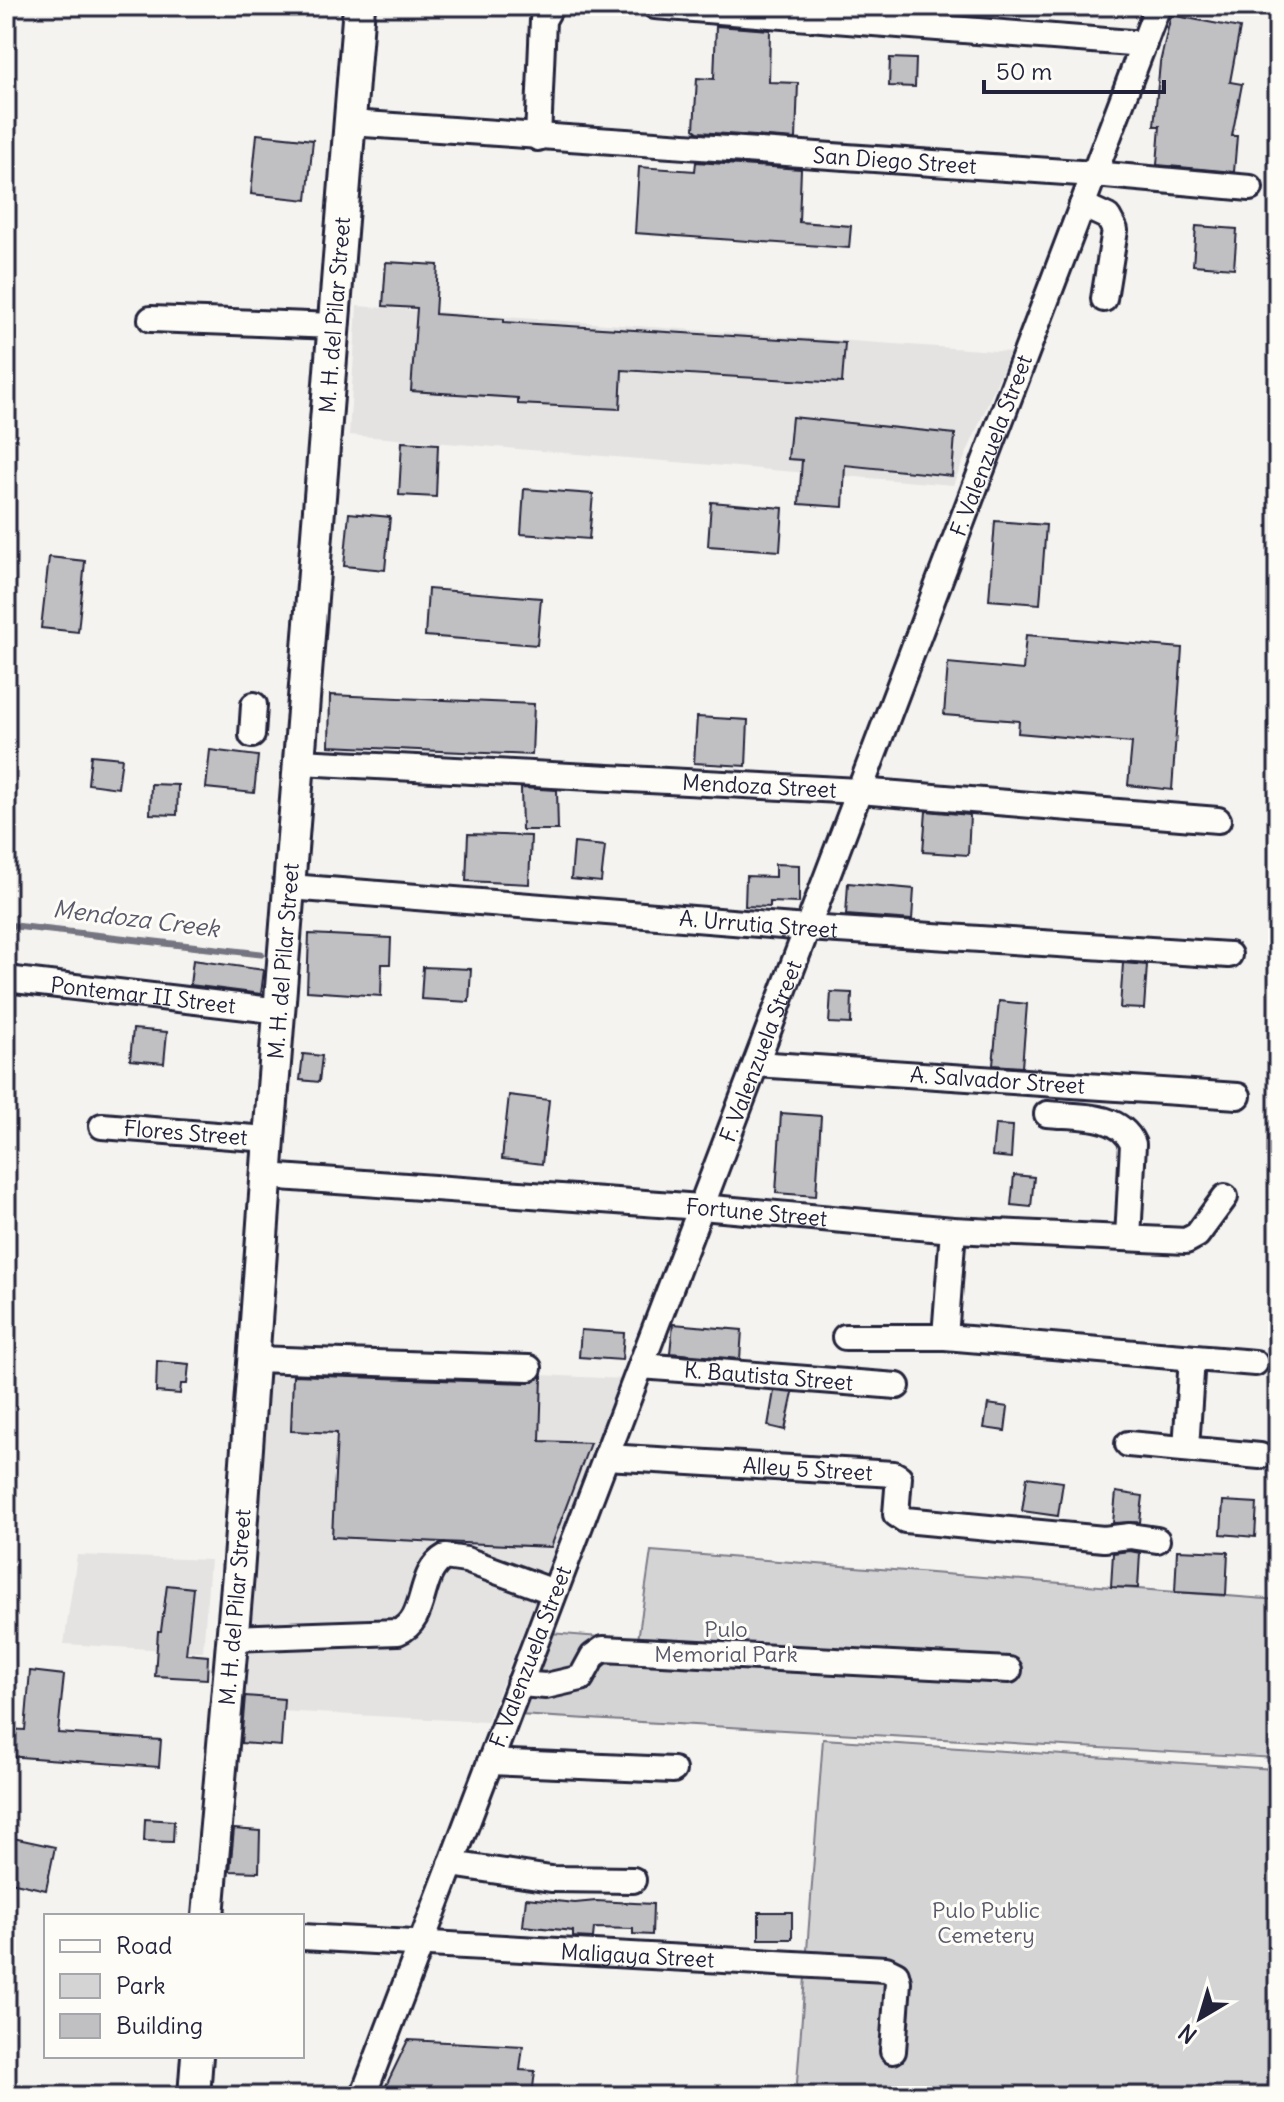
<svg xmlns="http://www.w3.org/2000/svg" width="1284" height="2102" viewBox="0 0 1284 2102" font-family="Delius,sans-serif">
	<rect width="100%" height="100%" fill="#f4f3ef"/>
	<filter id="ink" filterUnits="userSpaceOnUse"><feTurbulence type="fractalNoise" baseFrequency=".0125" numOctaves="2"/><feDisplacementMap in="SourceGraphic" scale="16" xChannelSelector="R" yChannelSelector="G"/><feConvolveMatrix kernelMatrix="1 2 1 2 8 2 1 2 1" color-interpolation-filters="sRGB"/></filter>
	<g filter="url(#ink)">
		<path fill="#e4e3e2" d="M357,306L506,317L1010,352L953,485L349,435Z
			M270,1362L624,1379L487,1722L242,1709Z
			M77,1555L210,1560L203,1652L64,1644Z"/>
		<path fill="#d5d4d5" stroke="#7c7b88" stroke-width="2" d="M651,1551L1278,1600L1276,1758L519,1715L550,1633L638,1640Z
			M823,1739L1274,1769L1278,2096H796Z"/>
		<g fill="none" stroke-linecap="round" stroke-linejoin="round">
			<path stroke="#757582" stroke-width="7" d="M6,925L261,954"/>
		</g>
		<path fill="#c0bfc2" stroke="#22223b" stroke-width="2" d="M1171,15L1240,28L1230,82L1242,84L1232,136H1237L1234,172L1157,165L1160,126H1154L1160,63Z
			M716,26L770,30L769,82L798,83L796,139L698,132L694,129L697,78L714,79Z
			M890,58L916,59L915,87L889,86Z
			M257,134L313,140L307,200L251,194Z
			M696,162L801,169L799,222L851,226L849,248L635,233L639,167L695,171Z
			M1196,226L1237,229L1234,268L1193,265Z
			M386,262L438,265L435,314L504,319V322L845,343L842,383L622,370L620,409L518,404V398L411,391L417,308L383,306Z
			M792,417L955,434L952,476L845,465L843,507L799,504L802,460L788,459Z
			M402,442L438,444L436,497L399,495Z
			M524,489L593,494L589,539L521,534Z
			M711,502L783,508L780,551L708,546Z
			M349,513L390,517L385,570L344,566Z
			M995,521L1046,525L1040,604L989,600Z
			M49,557L85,561L78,632L41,628Z
			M428,589L541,598L537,645L425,636Z
			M1026,635L1182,648L1172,790L1128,785L1132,743L1018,733L1019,721L944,715L948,663L1023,670Z
			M330,695L534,704L532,755L329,746Z
			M697,717L748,720L746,766L694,763Z
			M210,750L258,756L254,793L206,788Z
			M91,755L122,758L118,788L88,784Z
			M151,784L178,785L177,815L150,814Z
			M521,788L557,790L558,830H522Z
			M926,811L970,815L968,855L923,852Z
			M468,834L531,836L529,884L466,881Z
			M574,843L605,846L601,882L571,879Z
			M775,864L799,865V903L770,902V907L745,906L746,876L775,877Z
			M848,883L914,889L912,920L846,915Z
			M309,934L391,938L390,964H382L381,996L307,991Z
			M193,960L264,970L261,994L190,985Z
			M1123,963L1147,965L1144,1009L1120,1008Z
			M423,967L471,969L469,1002L421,999Z
			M831,992L852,993L851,1024L829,1023Z
			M999,1001L1027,1004L1022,1067L993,1065Z
			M133,1029L167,1032L164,1063L130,1060Z
			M303,1054L322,1056L319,1082L300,1080Z
			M509,1095L549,1100L542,1164L502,1159Z
			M781,1113L821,1116L816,1196L776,1193Z
			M995,1125L1013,1126L1011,1158L992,1156Z
			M1014,1175L1034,1177L1031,1207L1011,1205Z
			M673,1324L742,1330L740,1359L670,1353Z
			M581,1330L624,1333L622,1360L579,1357Z
			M157,1361L189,1364L187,1384H181L180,1394L156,1392Z
			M293,1375L528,1383L542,1376L540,1441L590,1443L551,1547L332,1537L337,1433L291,1431Z
			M774,1391L793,1393L785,1430L768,1426Z
			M988,1404L1008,1407L1005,1431L984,1428Z
			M1027,1477L1063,1482L1058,1516L1022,1511Z
			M1116,1492L1143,1496L1140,1522L1113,1523Z
			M1223,1501L1257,1503L1255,1537L1221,1534Z
			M1177,1550L1228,1552L1226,1595L1175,1592Z
			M1130,1551L1140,1553L1138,1588L1111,1587L1113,1553Z
			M167,1585L193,1588L186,1654L208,1656L207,1679L155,1676L158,1631H161Z
			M30,1671L64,1675L58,1733L161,1740L159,1767L6,1756V1729L25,1730Z
			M245,1696L284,1699L281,1746L241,1743Z
			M145,1819L174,1821L173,1842L144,1841Z
			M234,1829L260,1831L259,1872L230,1871Z
			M13,1838L55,1847L46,1890L6,1881Z
			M526,1898L575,1903L596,1901L653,1904L652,1935L633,1934V1929L594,1928L593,1938L573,1937V1931L523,1926Z
			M759,1912H792V1939H759Z
			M408,2040L523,2046L520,2070L535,2071L532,2096H381Z"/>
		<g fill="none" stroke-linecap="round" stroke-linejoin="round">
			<g stroke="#22223b" stroke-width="30">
				<g id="minor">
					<path d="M655,6L1144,44"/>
					<path id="s1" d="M350,123L1094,174L1250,188"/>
					<path d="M538,138L543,20L551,6"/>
					<path d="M1082,205L1108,217L1115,230L1104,299"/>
					<path d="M151,319L334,326"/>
					<path d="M252,735L254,705"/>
					<path id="s2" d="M300,762L859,791L1218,820"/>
					<path id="s3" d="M290,887L807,928L1229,955"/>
					<path id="s4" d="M6,979L281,1011"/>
					<path id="s5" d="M756,1064L1238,1096"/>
					<path d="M1047,1114C1076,1117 1119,1112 1133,1144L1128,1238"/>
					<path id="s6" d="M102,1126L269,1139"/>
					<path id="s7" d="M266,1176L701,1207L953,1230L1186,1241L1197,1235L1225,1197"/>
					<path d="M845,1337H945L1255,1363"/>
					<path d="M945,1337L953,1230"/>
					<path d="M254,1359L529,1368"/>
					<path id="s8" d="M641,1366L897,1386"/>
					<path d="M1128,1444L1260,1456"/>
					<path d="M1186,1448L1192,1358"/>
					<path id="s9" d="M606,1457L894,1474L899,1477L896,1514L905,1520L1104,1539L1130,1536L1157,1540"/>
					<path d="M233,1638L398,1632C429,1620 416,1573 445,1557L466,1560L554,1592"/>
					<path d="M519,1684L546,1686L581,1678L593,1656L603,1649L1009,1670"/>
					<path d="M490,1762L673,1770"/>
					<path d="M451,1864L551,1879L633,1880"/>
					<path id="s10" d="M302,1937L886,1969L896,1974L898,1982L893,2051"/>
					<path id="s11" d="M363,2096L1158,6"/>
				</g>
			</g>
			<g stroke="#22223b" stroke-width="36">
				<g id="major">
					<path id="s12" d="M208,1916L238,1574L269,1139L359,6"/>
					<path d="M194,2096L197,2056"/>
				</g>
			</g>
			<use href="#minor" stroke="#fdfcf7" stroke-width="24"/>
			<use href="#major" stroke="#fdfcf7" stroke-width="30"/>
		</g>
	</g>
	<g text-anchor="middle" stroke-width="6" stroke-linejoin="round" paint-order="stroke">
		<g font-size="22" fill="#22223b" stroke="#fdfcf7">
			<text dy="8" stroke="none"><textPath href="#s1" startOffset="546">San Diego Street</textPath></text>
			<text dy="8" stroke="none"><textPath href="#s12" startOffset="1606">M. H. del Pilar Street</textPath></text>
			<text dy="8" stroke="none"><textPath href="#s11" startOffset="1766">F. Valenzuela Street</textPath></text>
			<text dy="8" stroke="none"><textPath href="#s2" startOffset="460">Mendoza Street</textPath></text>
			<text dy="8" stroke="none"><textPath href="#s3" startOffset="470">A. Urrutia Street</textPath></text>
			<text dy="8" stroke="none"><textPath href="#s12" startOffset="958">M. H. del Pilar Street</textPath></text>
			<text dy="8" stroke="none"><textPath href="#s4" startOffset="138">Pontemar II Street</textPath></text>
			<text dy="8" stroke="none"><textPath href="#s11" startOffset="1118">F. Valenzuela Street</textPath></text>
			<text dy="8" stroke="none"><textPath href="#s5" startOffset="242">A. Salvador Street</textPath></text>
			<text dy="8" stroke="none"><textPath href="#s6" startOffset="84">Flores Street</textPath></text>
			<text dy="8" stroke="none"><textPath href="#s7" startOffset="492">Fortune Street</textPath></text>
			<text dy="8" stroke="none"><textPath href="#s8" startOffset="128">K. Bautista Street</textPath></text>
			<text dy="8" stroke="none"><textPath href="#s9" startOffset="202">Alley 5 Street</textPath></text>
			<text dy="8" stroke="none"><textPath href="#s12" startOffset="310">M. H. del Pilar Street</textPath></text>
			<text dy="8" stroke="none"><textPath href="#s11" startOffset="470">F. Valenzuela Street</textPath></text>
			<text dy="8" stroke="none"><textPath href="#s10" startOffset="336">Maligaya Street</textPath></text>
		</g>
		<g font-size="22" fill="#585769" stroke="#fdfcf7">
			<text x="726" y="1637">Pulo<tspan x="726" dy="25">Memorial Park</tspan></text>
			<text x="986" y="1918">Pulo Public<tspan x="986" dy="25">Cemetery</tspan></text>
		</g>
		<g font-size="24" font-style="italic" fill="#59596b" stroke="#fdfcf7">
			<text transform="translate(136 919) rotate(7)" y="8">Mendoza Creek</text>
		</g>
	</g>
	<rect width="1284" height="2102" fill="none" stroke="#fdfcf7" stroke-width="32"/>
	<rect x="16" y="16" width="1252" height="2070" fill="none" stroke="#22223b" stroke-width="3" filter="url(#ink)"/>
	<rect x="44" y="1914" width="260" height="144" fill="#fdfcf7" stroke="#a5a5ac" stroke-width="2"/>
	<rect x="60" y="1940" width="40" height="12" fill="#fdfcf7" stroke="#a5a5ac" stroke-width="2"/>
	<text x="116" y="1954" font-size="24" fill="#22223b">Road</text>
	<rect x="60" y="1974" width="40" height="24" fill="#d5d4d5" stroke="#a5a5ac" stroke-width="2"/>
	<text x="116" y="1994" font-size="24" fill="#22223b">Park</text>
	<rect x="60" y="2014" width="40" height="24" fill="#c0bfc2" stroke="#a5a5ac" stroke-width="2"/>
	<text x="116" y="2034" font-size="24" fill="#22223b">Building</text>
	<g transform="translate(1200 2018) rotate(218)" stroke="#fdfcf7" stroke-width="6" paint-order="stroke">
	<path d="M0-6L14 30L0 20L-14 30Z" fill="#22223b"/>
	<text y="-12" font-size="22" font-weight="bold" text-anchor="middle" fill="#22223b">N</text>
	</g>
	<path d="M984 80v12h180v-12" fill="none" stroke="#22223b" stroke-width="4"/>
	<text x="996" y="80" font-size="24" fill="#22223b" stroke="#fdfcf7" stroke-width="6" paint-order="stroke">50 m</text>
</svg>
